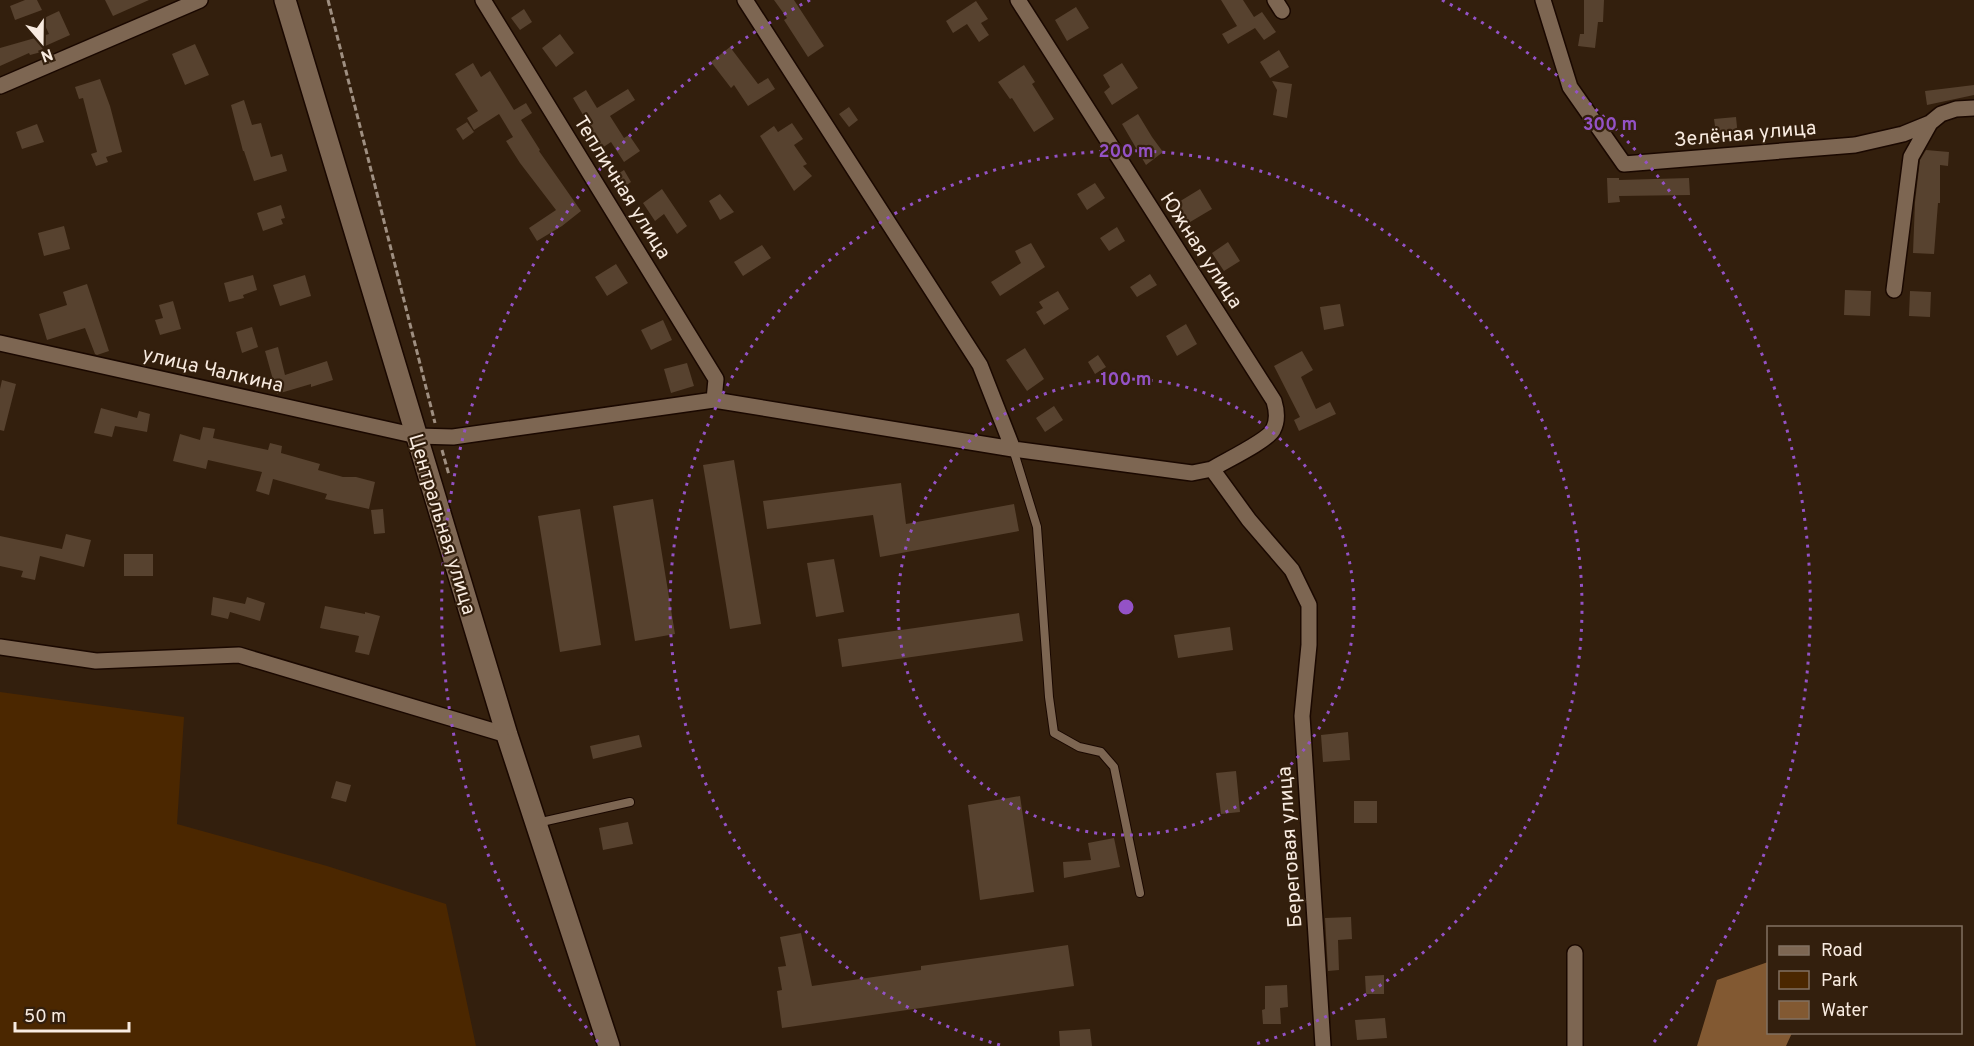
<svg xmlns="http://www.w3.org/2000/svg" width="1974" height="1046" viewBox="0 0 1974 1046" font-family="Overpass,sans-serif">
	<rect width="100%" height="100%" fill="#331f0d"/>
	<path fill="#4b2700" d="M0,692L184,717L177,824L327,866L446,904L476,1046H0Z"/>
	<path fill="#825932" d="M1768,962V1032L1792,1033L1786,1046H1697L1717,980Z"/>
	<path fill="#57422f" d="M25,0H37L42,10L15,20L10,6Z
		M105,0H149L113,16Z
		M774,0H794L824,46L808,57L784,20L787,18Z
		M1221,0H1243L1254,17L1262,12L1276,32L1264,40L1255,28L1228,44L1222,34L1237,26Z
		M1584,0H1604L1603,22H1598L1595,48L1578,46L1580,34H1584Z
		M976,1L988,19L981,23L989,35L979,42L967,24L953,33L946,21Z
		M1076,7L1089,28L1067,41L1055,20Z
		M524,9L532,22L520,30L511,18Z
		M59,11L70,35L43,47L45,51L30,55L29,53L0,66V48L49,34L42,19Z
		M560,34L574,53L556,67L542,48Z
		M195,44L209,75L185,85L172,54Z
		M730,47L758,84L768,78L775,89L748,106L734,85L731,88L711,62Z
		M1279,50L1289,67L1270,78L1260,62Z
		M473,63L481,77L490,71L514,110L526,103L532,113L521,120L540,150L539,151L581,211L562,226L537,241L529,228L556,210L520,163L506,141L513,137L499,114L474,130L467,118L478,111L455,74Z
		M1122,63L1138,88L1112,105L1104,92L1110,87L1103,75Z
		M1024,65L1035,82L1032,84L1054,119L1034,132L1012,98L1010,99L998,82Z
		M100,79L110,106L122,152L106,157L108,162L96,166L91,154L97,152L83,98L79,99L75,87Z
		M1272,81L1292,84L1287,118L1273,115L1277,90Z
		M1974,85V95L1927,105L1925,91Z
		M628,89L635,100L610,116L624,138L629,135L640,151L624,162L611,142L596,152L588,140L595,135L573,98L586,90L597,108Z
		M244,100L252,125L261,123L271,157L282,154L287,171L254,181L244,151H243L231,105Z
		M849,107L858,120L849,127L839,114Z
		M1138,114L1152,137L1163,152L1146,165L1122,124Z
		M1736,117L1738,137L1717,140L1714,119Z
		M467,122L474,132L463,140L456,129Z
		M792,123L803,139L794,145L807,164L803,166L812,176L794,191L760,136L774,126L778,132Z
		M37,124L44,142L22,149L16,132Z
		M1926,150L1949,152L1948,166L1940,165V203H1938L1934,254L1913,253L1915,202L1920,160Z
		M624,170L631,182L621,189L613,177Z
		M1607,178H1619V180L1689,178L1690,195L1619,196L1620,202L1608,203Z
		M1095,183L1105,198L1087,210L1077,194Z
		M662,189L687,226L677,234L664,214L655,221L643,203Z
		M1200,189L1212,209L1180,228L1169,208Z
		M720,194L734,212L720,220L709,201Z
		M281,205L285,218L281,219L283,224L263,231L257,213Z
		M64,226L70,249L44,256L38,233Z
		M1117,227L1125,241L1109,251L1100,238Z
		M1228,242L1240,261L1224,271L1212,253Z
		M1031,243L1045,267L1000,296L991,282L1021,263L1015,251Z
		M762,245L771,258L743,276L734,262Z
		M616,264L628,283L607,296L595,277Z
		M1150,274L1157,285L1137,297L1130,287Z
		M253,275L257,290L243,295L244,298L229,302L224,283Z
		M305,275L311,296L280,306L273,285Z
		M87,284L109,351L97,355L95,354L85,328L47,340L39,314L67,305L63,292Z
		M1845,290L1871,291L1870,316L1844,315Z
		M1058,291L1069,309L1044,325L1036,312L1043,308L1039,302Z
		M1910,291L1931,292L1930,317L1909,316Z
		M173,301L181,329L160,335L155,320L163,318L159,305Z
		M1340,304L1344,326L1324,330L1320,307Z
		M663,320L672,340L651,350L641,330Z
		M1186,324L1197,344L1177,356L1166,336Z
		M252,327L258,347L242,353L236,332Z
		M278,347L285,375L327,361L333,380L311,387V384L277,394L265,351Z
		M1025,348L1044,379L1027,391L1006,360Z
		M1302,351L1313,370L1301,377L1316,409L1330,402L1336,414L1299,431L1294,420L1300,417L1274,366Z
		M1098,355L1106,367L1095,374L1088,362Z
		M687,363L694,386L671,393L664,369Z
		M2,380L16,384L4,431L0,430V389Z
		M1054,406L1063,420L1045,432L1036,418Z
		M101,408L137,418L139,411L150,414L147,432L115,426L112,437L94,433Z
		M203,427L215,429L213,438L268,450L270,443L282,446L281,453L320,464L318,470L343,477H356L375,482L369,509L325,499L327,494L273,479L269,495L256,491L262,472L208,460L206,469L173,461L180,434L200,440Z
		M734,460L761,624L730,629L703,465Z
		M901,483L906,524L1014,504L1019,531L880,557L873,515L767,529L763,501Z
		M653,499L675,634L635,641L613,506Z
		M383,509L385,533L374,534L371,510Z
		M580,509L601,645L560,652L538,516Z
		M66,534L91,540L84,567L40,556L35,580L21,577L23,571L0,566V536L62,549Z
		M124,554H153V576H124Z
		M834,559L844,612L816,617L807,563Z
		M213,597L245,604L247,597L265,603L260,621L230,612L228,619L211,615Z
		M325,606L365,614V612L380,616L369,655L355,652L359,636L320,628Z
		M1019,613L1023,641L842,667L838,639Z
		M1230,627L1233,650L1178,658L1174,635Z
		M1348,732L1350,760L1323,762L1321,735Z
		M639,735L642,747L593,759L590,746Z
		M1236,771L1240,812L1221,814L1216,773Z
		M336,781L351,785L346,802L331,798Z
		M1020,796L1034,892L980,900L968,805Z
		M1354,801H1377V823H1354Z
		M628,822L633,844L603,850L599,828Z
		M1114,838L1120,867L1064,878L1063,862L1091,860L1088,843Z
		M1351,917L1352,939L1338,940L1339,970L1328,971L1325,918Z
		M801,933L812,986L921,970V966L1068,945L1074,986L782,1028L777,991L782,990L778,967L786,966L780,937Z
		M1384,975V994H1366L1365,976Z
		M1287,985L1288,1007L1280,1008L1281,1024H1263L1262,1010L1265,1009V986Z
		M1385,1018L1387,1038L1357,1040L1355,1020Z
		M1090,1029L1092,1046H1060L1059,1031Z"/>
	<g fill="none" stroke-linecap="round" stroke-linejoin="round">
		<g stroke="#1a0800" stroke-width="10">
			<path id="lane" d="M1013,449L1037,527L1049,697L1054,733L1079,747L1101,752L1114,767L1140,893
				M537,823L630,802"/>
		</g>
		<g stroke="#1a0800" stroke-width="18">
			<path id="street" d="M483,0L716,379L714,400
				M745,0L980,365L1013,449
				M1018,0L1274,401C1277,411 1278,421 1273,430C1267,441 1225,461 1212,469L1249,520L1292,570L1309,605V645L1302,716L1323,1046
				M1275,0L1282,11
				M1543,0L1570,87L1624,164L1855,145L1903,134L1930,123L1941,114L1956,109L1974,108
				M0,86L200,0
				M1894,290L1911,157L1930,123
				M0,343L417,436L453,437L714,400L1013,449L1192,473L1212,469
				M0,647L96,661L239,655L507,735
				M1575,1046V953"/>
		</g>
		<g stroke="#1a0800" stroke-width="24">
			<path id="secondary" d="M285,0L507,735L609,1046"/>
		</g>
		<path stroke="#9f8f81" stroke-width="3" stroke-dasharray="6 3" stroke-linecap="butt" d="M328,0L435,423
			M442,450L449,475"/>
		<use href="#lane" stroke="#7d6652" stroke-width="8"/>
		<use href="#street" stroke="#7d6652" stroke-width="15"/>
		<use href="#secondary" stroke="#7d6652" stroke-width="21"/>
	</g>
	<g fill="none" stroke="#9452c6" stroke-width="3" stroke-dasharray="3 6">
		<circle cx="1126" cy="607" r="228"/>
		<path d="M1000 1045A456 456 0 1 1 1252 1045"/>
		<path d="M598 1042A684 684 0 0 1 810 0M1442 0A684 684 0 0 1 1654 1042"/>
	</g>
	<g text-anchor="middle" stroke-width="4.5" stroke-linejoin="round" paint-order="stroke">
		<g font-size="20" fill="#f8ebe0" stroke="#331f0d">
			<text transform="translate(1745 133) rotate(-5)" y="7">Зелёная улица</text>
			<text transform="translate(623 187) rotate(58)" y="7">Тепличная улица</text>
			<text transform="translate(1202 250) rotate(57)" y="7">Южная улица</text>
			<text transform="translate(213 369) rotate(13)" y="7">улица Чалкина</text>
			<text transform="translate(443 524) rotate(73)" y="7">Центральная улица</text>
			<text transform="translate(1289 847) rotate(-94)" y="7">Береговая улица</text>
		</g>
	</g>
	<circle cx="1126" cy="607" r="9" fill="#9452c6" stroke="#331f0d" stroke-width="3"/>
	<g font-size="18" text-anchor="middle" font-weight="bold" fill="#9452c6" stroke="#331f0d" stroke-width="4.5" stroke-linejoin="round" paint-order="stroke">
		<text x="1610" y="130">300 m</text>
		<text x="1126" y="157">200 m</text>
		<text x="1126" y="385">100 m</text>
	</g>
	<rect x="1767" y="926" width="195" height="108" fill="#331f0d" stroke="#827161" stroke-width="1.5"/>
	<rect x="1779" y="946" width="30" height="9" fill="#7d6652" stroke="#827161" stroke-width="1.5"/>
	<text x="1821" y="956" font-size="18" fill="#f8ebe0">Road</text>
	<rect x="1779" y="971" width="30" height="18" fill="#4b2700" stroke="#827161" stroke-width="1.5"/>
	<text x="1821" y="986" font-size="18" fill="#f8ebe0">Park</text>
	<rect x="1779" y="1001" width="30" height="18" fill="#825932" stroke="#827161" stroke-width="1.5"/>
	<text x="1821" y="1016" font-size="18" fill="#f8ebe0">Water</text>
	<g transform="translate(42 42) rotate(160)" stroke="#331f0d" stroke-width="4.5" paint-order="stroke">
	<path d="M0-4.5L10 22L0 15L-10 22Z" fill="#f8ebe0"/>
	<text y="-9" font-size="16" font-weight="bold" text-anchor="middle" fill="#f8ebe0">N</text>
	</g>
	<path d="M15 1022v9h114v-9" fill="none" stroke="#f8ebe0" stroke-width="3"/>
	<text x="24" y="1022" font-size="18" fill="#f8ebe0" stroke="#331f0d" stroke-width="4.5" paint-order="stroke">50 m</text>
</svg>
